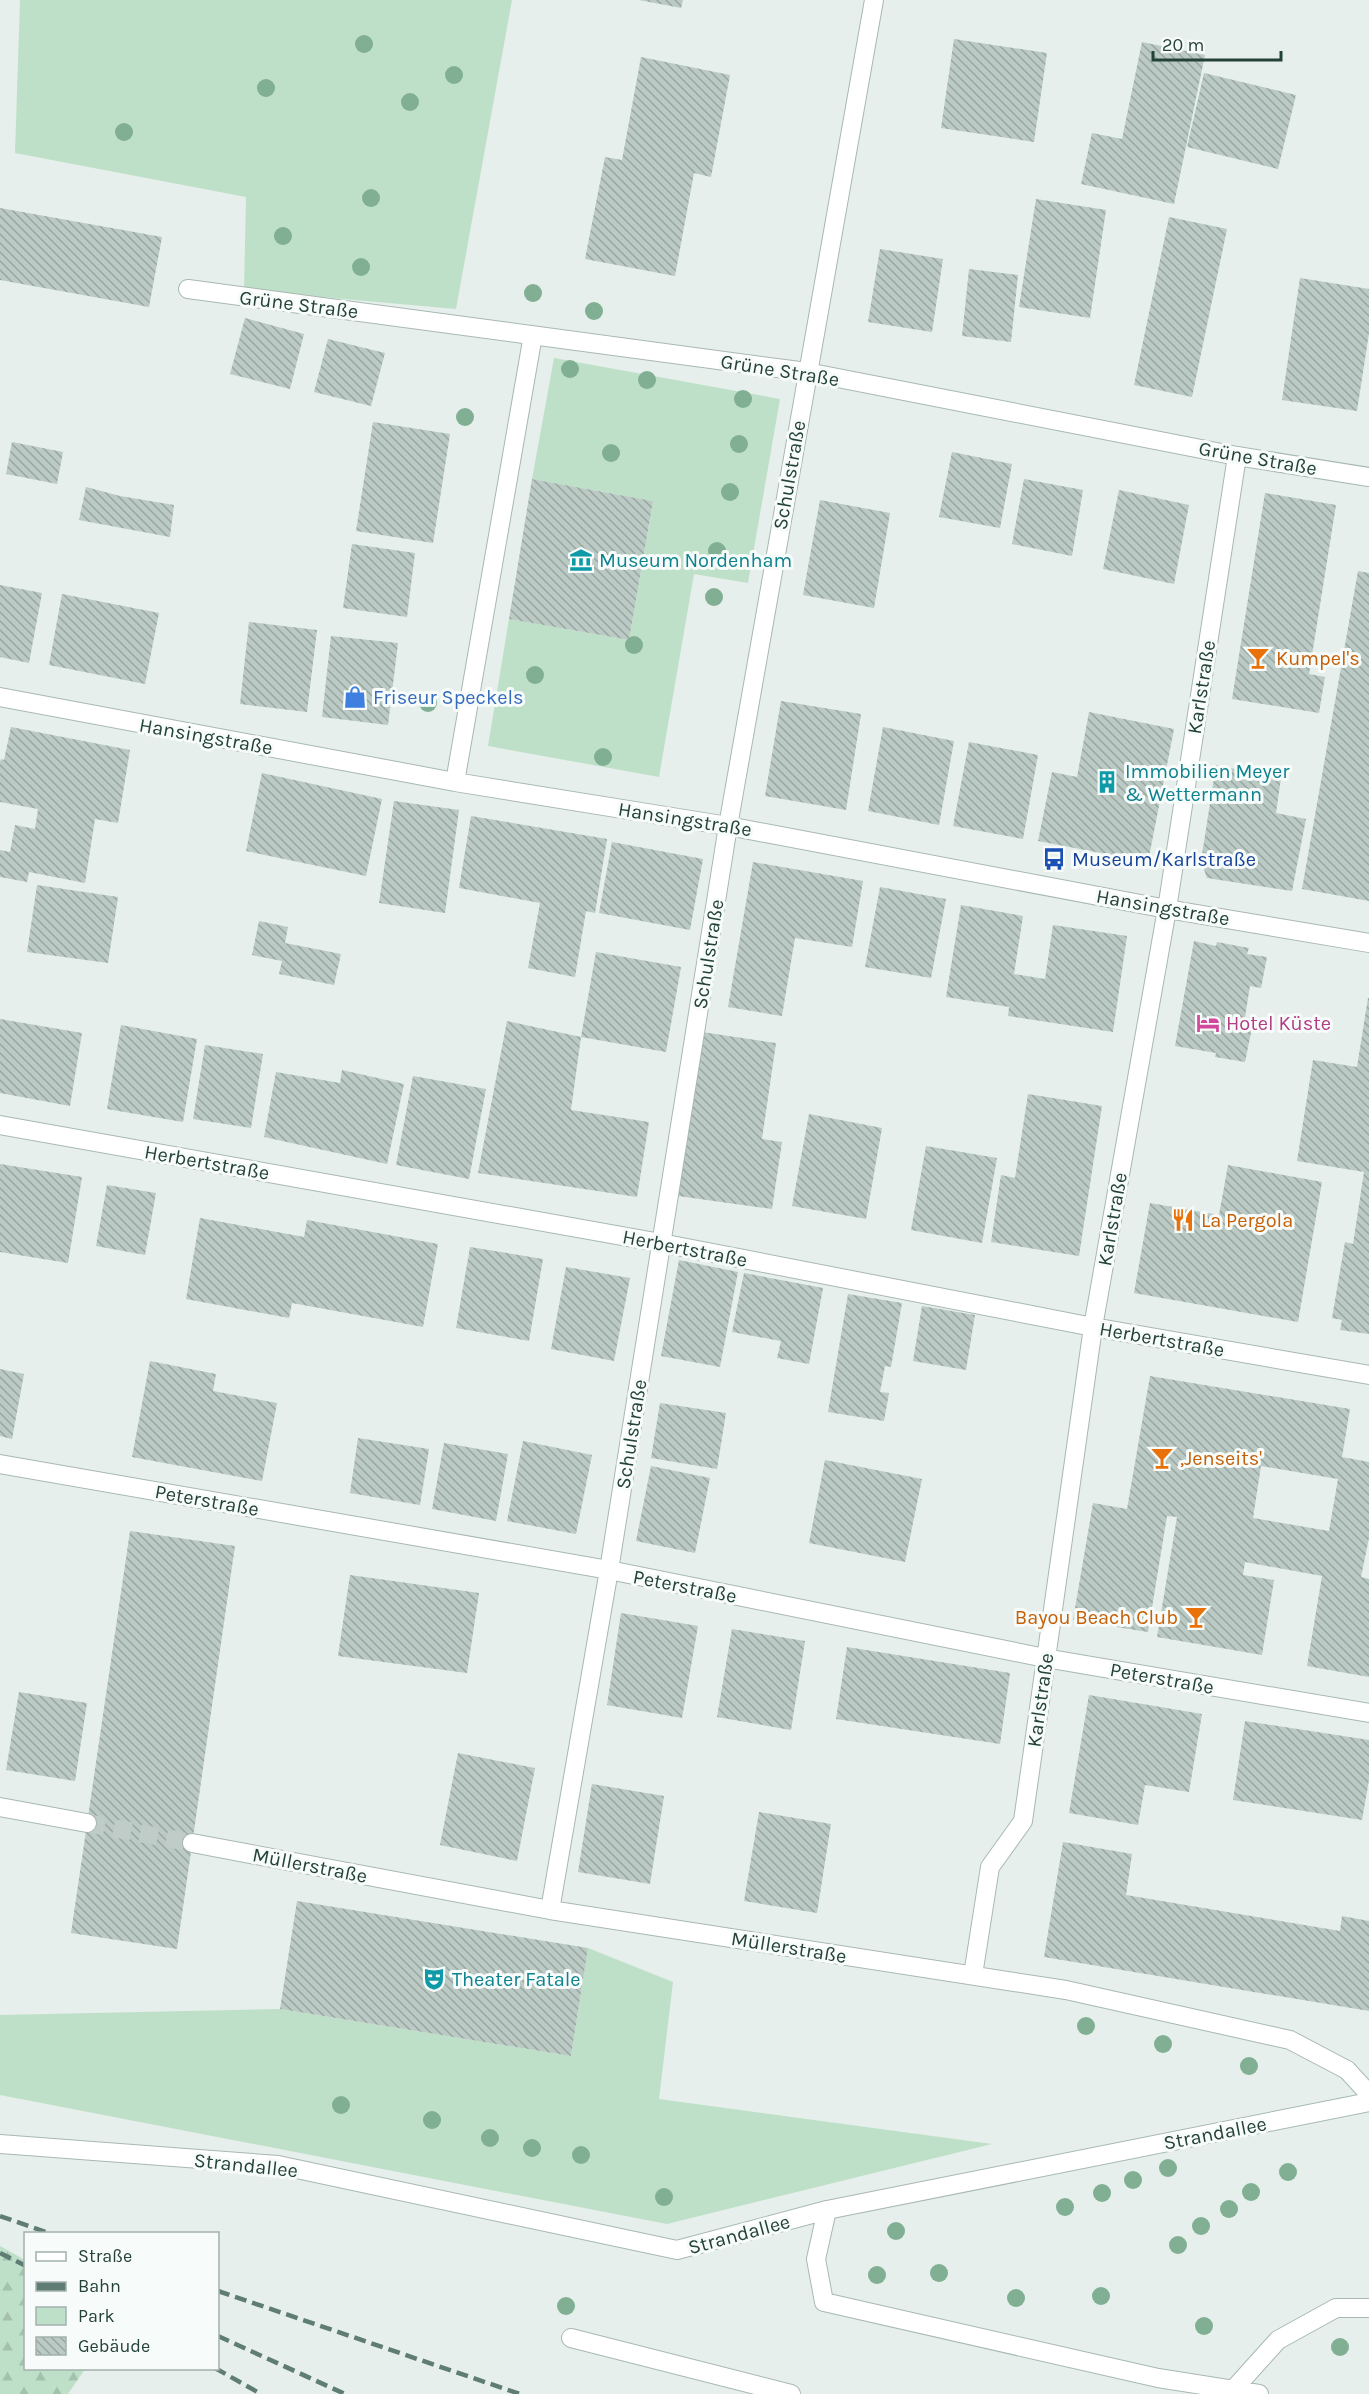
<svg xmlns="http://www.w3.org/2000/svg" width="1369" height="2394" viewBox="0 0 1369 2394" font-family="Karla,sans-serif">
	<defs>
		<pattern id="forest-firs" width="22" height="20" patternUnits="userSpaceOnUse" patternTransform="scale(1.5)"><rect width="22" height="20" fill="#bfe0c8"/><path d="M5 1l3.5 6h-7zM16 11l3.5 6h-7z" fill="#a4c1ad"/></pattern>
		<pattern id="building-back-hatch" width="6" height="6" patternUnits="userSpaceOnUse" patternTransform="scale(1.5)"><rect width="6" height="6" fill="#bbcac4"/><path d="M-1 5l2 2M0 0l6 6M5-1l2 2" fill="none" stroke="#98a6a0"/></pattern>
	</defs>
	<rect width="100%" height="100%" fill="#e6efeb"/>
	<path fill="#bfe0c8" d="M20,0H512L456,309L244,290L246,197L15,153Z
		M554,358L780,399L748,583L694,574L659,777L488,746L509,619L629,640L653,501L532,479Z
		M588,1948L673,1982L659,2099L992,2144L667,2224L0,2095V2015L280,2009L571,2056Z"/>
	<path fill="url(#forest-firs)" d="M0,2246L25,2260L26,2368L85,2369L68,2394H0Z"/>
	<path fill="url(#building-back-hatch)" fill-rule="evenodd" d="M639,0H683L681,8Z
		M954,39L1047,53L1034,142L941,128Z
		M1142,42L1205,55L1174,204L1081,184L1092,133L1122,139Z
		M641,57L730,75L711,177L694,173L675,276L585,259L605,157L622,160Z
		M1204,73L1296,95L1278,169L1187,147Z
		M1036,199L1106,210L1090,318L1019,307Z
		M0,208L162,237L149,307L0,280Z
		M1169,217L1227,229L1192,397L1134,385Z
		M880,249L943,259L932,332L868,322Z
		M969,269L1018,275L1011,342L962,336Z
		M1300,278L1369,289V333L1357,411L1282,400Z
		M245,318L304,334L290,389L230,374Z
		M328,339L385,353L371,406L314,392Z
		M373,422L450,434L433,543L356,531Z
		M12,442L63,452L57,484L6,474Z
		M952,452L1012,464L1000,528L939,517Z
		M532,479L653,501L629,640L509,619Z
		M1024,479L1083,490L1072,556L1012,544Z
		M86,487L120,496L174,505L170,537L79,520Z
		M1119,490L1189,505L1174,584L1103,569Z
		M1265,493L1336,505L1309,674L1325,677L1319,713L1232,699Z
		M820,500L890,513L874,608L803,595Z
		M352,544L415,553L407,617L343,608Z
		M1358,571L1369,573V901L1302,889Z
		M0,585L42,593L29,663L0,657Z
		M62,594L159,613L145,684L49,665Z
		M249,622L317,630L307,712L240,704Z
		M331,636L398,643L388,725L322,717Z
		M781,701L861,714L846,810L765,796Z
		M1089,712L1174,729L1148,862L1038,841L1052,772L1077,777Z
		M11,727L130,750L118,823L95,819L85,883L29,872L27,882L0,877V850L10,852L15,825L35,829L38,809L0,802V762L1,759L4,760Z
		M883,727L954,741L939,825L868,811Z
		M969,742L1038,755L1023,839L953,826Z
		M1216,765L1281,778L1276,813L1306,819L1292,891L1207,878L1201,861Z
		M262,773L382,799L366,876L246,851Z
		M394,801L459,810L445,913L379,903Z
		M471,816L607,839L595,913L586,911L575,977L528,968L540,903L459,888Z
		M612,842L703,859L690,930L599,913Z
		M753,862L863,881L852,947L795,938L782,1016L728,1007Z
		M37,885L118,897L108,963L27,952Z
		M880,887L946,899L931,978L865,967Z
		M961,905L1023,916L1014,974L1045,979L1053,925L1127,936L1113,1032L1008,1016L1009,1007L946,997Z
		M259,921L288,927L285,943L341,954L334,985L279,974L282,961L252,955Z
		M1194,941L1216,946L1217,942L1249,948L1247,954L1267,957L1261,988L1250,986L1245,1017L1254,1018L1245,1062L1215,1057L1216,1053L1175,1046Z
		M596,952L681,967L666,1052L581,1037Z
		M1368,998H1369V1334L1340,1330L1342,1320L1332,1318L1345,1242L1353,1244L1364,1172L1297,1161L1313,1060L1357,1067Z
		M0,1019L82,1033L70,1106L0,1093Z
		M507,1021L581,1037L571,1110L649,1122L637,1197L478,1173Z
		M121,1025L197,1039L183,1122L107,1109Z
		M702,1032L776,1043L762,1139L782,1142L772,1209L678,1196Z
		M205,1045L263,1054L251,1128L193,1119Z
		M342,1070L404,1084L387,1164L264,1137L276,1072L340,1083Z
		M413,1076L486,1089L469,1179L396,1165Z
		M1028,1094L1102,1106L1079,1256L991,1242L1001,1175L1015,1178Z
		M809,1114L882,1128L866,1219L792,1206Z
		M926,1146L997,1158L982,1243L911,1230Z
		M0,1164L82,1177L68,1263L0,1252Z
		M1228,1165L1322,1182L1298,1322L1134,1293L1150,1203L1219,1215Z
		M107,1185L156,1193L145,1255L96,1246Z
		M200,1218L304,1237L307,1220L438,1244L423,1327L292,1303L289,1318L186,1299Z
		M470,1247L543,1259L529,1341L456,1328Z
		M679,1260L738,1272L720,1367L661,1356Z
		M566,1267L630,1278L614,1361L551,1349Z
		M744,1273L823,1288L809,1364L777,1358L781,1341L732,1332Z
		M848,1294L902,1303L891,1367L885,1366L880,1392L889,1393L884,1421L828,1412Z
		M922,1306L975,1315L966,1370L913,1361Z
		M150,1361L216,1374L213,1391L277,1403L262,1481L132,1457Z
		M0,1369L24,1374L12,1439L0,1436Z
		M1150,1376L1350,1409L1342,1457L1369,1462V1538L1361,1577L1369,1579V1677L1307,1666L1322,1576L1245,1562L1243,1575L1274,1580L1262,1655L1157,1637L1177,1517L1167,1516L1148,1632L1073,1620L1093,1503L1127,1509ZM1261,1466L1338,1479L1329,1531L1253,1518Z
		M660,1403L726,1413L717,1469L651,1458Z
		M358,1438L429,1449L420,1505L350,1493Z
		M523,1441L592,1455L576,1534L507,1521Z
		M444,1443L508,1454L496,1521L432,1509Z
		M825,1460L922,1479L905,1562L809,1543Z
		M651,1466L710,1478L695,1553L636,1541Z
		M130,1531L235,1546L177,1949L71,1933Z
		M350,1575L479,1593L467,1673L338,1656Z
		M621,1613L698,1626L682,1718L607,1705Z
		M732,1629L805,1641L791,1730L717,1717Z
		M847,1647L1010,1673L1000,1744L836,1719Z
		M19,1692L87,1703L75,1781L6,1770Z
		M1089,1695L1202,1714L1189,1792L1145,1785L1138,1825L1069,1813Z
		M1245,1721L1369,1740V1780L1362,1820L1233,1800Z
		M458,1753L535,1768L517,1861L440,1845Z
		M592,1784L664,1796L650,1884L578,1872Z
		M759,1812L831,1824L817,1913L744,1901Z
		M1063,1842L1132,1854L1126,1895L1340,1931L1342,1916L1369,1921V2011L1044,1957Z
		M297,1901L588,1948L571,2056L280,2009Z"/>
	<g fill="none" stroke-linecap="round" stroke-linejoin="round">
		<path stroke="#bfccc8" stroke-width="18" stroke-dasharray="18 9" stroke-linecap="butt" d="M87,1823L192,1843"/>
		<g stroke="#a8b8b2" stroke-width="20">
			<path id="minor" d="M188,289L807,372L1237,456L1369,477
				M0,697L455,782L728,826L1167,909L1369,943
				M455,782L533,335
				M0,1125L661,1243L1093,1327L1369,1375
				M0,1464L609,1570L1045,1658L1369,1713
				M0,1807L87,1823
				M192,1843L550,1910L1066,1990L1290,2040L1347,2070L1369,2094
				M550,1910L609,1570L728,826L874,0
				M973,1975L990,1867L1023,1821L1093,1327L1167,909L1237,456
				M0,2144L278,2165L677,2250L827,2210L1369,2102
				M827,2210L816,2259L824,2302L1158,2378L1259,2394
				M571,2338L791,2394
				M1233,2390L1278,2340L1336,2308H1369"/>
		</g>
		<use href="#minor" stroke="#fff" stroke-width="18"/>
		<path stroke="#5f7d75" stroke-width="4.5" stroke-dasharray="12 6" stroke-linecap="butt" d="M0,2216L51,2234
			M0,2253L26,2266
			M218,2291L520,2394
			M218,2336L345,2394
			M215,2368L261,2394"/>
	</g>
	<g fill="#80af93">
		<circle cx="364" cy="44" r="9"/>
		<circle cx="454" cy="75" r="9"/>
		<circle cx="266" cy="88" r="9"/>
		<circle cx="410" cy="102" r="9"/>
		<circle cx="124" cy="132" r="9"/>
		<circle cx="371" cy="198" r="9"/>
		<circle cx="283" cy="236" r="9"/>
		<circle cx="361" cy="267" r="9"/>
		<circle cx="533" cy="293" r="9"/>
		<circle cx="594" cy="311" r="9"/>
		<circle cx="570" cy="369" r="9"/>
		<circle cx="647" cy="380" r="9"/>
		<circle cx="743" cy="399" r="9"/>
		<circle cx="465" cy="417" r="9"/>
		<circle cx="739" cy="444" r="9"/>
		<circle cx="611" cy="453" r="9"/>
		<circle cx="730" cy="492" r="9"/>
		<circle cx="717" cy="551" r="9"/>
		<circle cx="714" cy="597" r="9"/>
		<circle cx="634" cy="645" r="9"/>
		<circle cx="535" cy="675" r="9"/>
		<circle cx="428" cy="703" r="9"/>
		<circle cx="603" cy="757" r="9"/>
		<circle cx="1086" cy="2026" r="9"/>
		<circle cx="1163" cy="2044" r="9"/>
		<circle cx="1249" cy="2066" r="9"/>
		<circle cx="341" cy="2105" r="9"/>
		<circle cx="432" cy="2120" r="9"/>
		<circle cx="490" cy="2138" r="9"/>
		<circle cx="532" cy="2148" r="9"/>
		<circle cx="581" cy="2155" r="9"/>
		<circle cx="1168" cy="2168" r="9"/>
		<circle cx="1288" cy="2172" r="9"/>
		<circle cx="1133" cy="2180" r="9"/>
		<circle cx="1251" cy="2192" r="9"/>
		<circle cx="1102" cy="2193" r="9"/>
		<circle cx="664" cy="2197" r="9"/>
		<circle cx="1065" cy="2207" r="9"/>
		<circle cx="1229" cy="2209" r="9"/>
		<circle cx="1201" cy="2226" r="9"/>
		<circle cx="896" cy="2231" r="9"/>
		<circle cx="1178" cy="2245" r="9"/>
		<circle cx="939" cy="2273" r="9"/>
		<circle cx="877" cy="2275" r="9"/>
		<circle cx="1101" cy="2296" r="9"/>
		<circle cx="1016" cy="2298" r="9"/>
		<circle cx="566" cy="2306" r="9"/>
		<circle cx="1204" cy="2326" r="9"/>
		<circle cx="1340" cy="2347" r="9"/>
	</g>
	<defs>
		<g id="museum-bare" transform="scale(1.8)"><path d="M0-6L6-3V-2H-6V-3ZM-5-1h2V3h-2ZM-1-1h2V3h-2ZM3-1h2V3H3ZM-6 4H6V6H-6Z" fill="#0f9aa8" stroke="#f7fbf9" stroke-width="2.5" paint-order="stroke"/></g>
		<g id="bar-bare" transform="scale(1.8)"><path d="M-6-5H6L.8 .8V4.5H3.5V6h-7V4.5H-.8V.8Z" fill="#e8710a" stroke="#f7fbf9" stroke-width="2.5" paint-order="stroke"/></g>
		<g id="shop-bare" transform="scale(1.8)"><path d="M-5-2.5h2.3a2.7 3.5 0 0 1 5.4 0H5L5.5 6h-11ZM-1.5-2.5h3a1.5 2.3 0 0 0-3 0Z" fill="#3f7fe0" stroke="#f7fbf9" stroke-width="2.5" paint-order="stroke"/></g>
		<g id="building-bare" transform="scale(1.8)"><path d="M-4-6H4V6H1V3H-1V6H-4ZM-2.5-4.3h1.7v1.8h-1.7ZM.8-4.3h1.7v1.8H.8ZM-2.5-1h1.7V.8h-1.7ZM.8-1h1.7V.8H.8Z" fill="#0f9aa8" stroke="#f7fbf9" stroke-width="2.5" paint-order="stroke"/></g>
		<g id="bus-bare" transform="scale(1.8)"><path d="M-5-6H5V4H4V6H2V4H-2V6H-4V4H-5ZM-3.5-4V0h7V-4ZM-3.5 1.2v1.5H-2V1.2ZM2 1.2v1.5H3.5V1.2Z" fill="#1a4fb4" stroke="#f7fbf9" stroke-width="2.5" paint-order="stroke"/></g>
		<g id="hotel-bare" transform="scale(1.8)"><path d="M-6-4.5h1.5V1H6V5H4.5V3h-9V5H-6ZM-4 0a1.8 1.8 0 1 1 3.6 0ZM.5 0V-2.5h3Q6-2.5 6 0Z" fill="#d1479c" stroke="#f7fbf9" stroke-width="2.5" paint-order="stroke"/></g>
		<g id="restaurant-bare" transform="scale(1.8)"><path d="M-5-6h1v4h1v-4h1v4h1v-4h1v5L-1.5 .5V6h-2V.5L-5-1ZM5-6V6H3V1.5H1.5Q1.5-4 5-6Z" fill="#e8710a" stroke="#f7fbf9" stroke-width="2.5" paint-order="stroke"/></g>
		<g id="theatre-bare" transform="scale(1.8)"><path d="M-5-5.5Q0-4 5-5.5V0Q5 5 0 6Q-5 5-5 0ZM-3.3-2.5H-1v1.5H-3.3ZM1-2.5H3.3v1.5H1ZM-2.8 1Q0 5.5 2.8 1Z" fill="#0f9aa8" stroke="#f7fbf9" stroke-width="2.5" paint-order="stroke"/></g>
	</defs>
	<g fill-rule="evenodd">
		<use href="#museum-bare" x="581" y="560"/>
		<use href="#bar-bare" x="1258" y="658"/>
		<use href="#shop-bare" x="355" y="697"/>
		<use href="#building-bare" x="1107" y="782"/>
		<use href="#bus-bare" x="1054" y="859"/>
		<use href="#hotel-bare" x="1208" y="1023"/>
		<use href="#restaurant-bare" x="1183" y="1220"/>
		<use href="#bar-bare" x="1162" y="1458"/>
		<use href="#bar-bare" x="1196" y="1617"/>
		<use href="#theatre-bare" x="434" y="1979"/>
	</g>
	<g text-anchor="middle" stroke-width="6" stroke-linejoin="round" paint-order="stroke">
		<g font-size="20" fill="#24423a" stroke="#f7fbf9">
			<text transform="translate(299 304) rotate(7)" y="7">Grüne Straße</text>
			<text transform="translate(780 370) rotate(9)" y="7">Grüne Straße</text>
			<text transform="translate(1258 458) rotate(10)" y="7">Grüne Straße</text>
			<text transform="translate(789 475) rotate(-80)" y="7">Schulstraße</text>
			<text transform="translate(1201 687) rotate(-81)" y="7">Karlstraße</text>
			<text transform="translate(206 736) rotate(10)" y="7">Hansingstraße</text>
			<text transform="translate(685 819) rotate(9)" y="7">Hansingstraße</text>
			<text transform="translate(1163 907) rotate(10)" y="7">Hansingstraße</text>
			<text transform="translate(708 954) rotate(-81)" y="7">Schulstraße</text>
			<text transform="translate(207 1162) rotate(10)" y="7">Herbertstraße</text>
			<text transform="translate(1112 1219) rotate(-80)" y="7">Karlstraße</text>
			<text transform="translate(685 1248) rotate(11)" y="7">Herbertstraße</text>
			<text transform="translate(1162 1339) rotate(10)" y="7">Herbertstraße</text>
			<text transform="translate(631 1434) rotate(-81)" y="7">Schulstraße</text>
			<text transform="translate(207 1500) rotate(10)" y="7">Peterstraße</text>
			<text transform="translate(685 1586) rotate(11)" y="7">Peterstraße</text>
			<text transform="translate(1162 1678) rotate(10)" y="7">Peterstraße</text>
			<text transform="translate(1040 1700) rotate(-82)" y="7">Karlstraße</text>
			<text transform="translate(310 1865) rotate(11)" y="7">Müllerstraße</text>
			<text transform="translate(789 1947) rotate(9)" y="7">Müllerstraße</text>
			<text transform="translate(1215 2133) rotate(-11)" y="7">Strandallee</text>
			<text transform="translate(246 2165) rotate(6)" y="7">Strandallee</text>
			<text transform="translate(739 2234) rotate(-15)" y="7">Strandallee</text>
		</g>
		<g font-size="20" fill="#0d838f" stroke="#f7fbf9" text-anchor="start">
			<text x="599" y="567">Museum Nordenham</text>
			<text x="1125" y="778">Immobilien Meyer<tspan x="1125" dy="23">&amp; Wettermann</tspan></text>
			<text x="452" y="1986">Theater Fatale</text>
		</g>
		<g font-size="20" fill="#c56008" stroke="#f7fbf9" text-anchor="start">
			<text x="1276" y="665">Kumpel's</text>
			<text x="1201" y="1227">La Pergola</text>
			<text x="1180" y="1465">,Jenseits'</text>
			<text x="1178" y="1624" text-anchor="end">Bayou Beach Club</text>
		</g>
		<g font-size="20" fill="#366cbe" stroke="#f7fbf9" text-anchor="start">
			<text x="373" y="704">Friseur Speckels</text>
		</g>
		<g font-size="20" fill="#164399" stroke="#f7fbf9" text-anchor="start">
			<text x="1072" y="866">Museum/Karlstraße</text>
		</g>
		<g font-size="20" fill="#b23c85" stroke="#f7fbf9" text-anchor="start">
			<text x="1226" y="1030">Hotel Küste</text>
		</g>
	</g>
	<rect x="24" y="2232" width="195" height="138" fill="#f7fbf9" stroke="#a3b1ad" stroke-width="1.5"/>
	<rect x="36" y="2252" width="30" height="9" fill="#ffffff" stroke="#a3b1ad" stroke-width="1.5"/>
	<text x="78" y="2262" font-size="18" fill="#24423a">Straße</text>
	<rect x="36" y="2282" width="30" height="9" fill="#5f7d75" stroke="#a3b1ad" stroke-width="1.5"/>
	<text x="78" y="2292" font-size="18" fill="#24423a">Bahn</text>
	<rect x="36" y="2307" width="30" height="18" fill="#bfe0c8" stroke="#a3b1ad" stroke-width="1.5"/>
	<text x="78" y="2322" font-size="18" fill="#24423a">Park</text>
	<rect x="36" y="2337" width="30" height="18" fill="url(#building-back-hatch)" stroke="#a3b1ad" stroke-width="1.5"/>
	<text x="78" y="2352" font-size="18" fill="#24423a">Gebäude</text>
	<path d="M1153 51v9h128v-9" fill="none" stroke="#24423a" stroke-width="3"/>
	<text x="1162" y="51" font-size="18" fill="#24423a" stroke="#f7fbf9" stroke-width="4.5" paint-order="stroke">20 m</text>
</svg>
